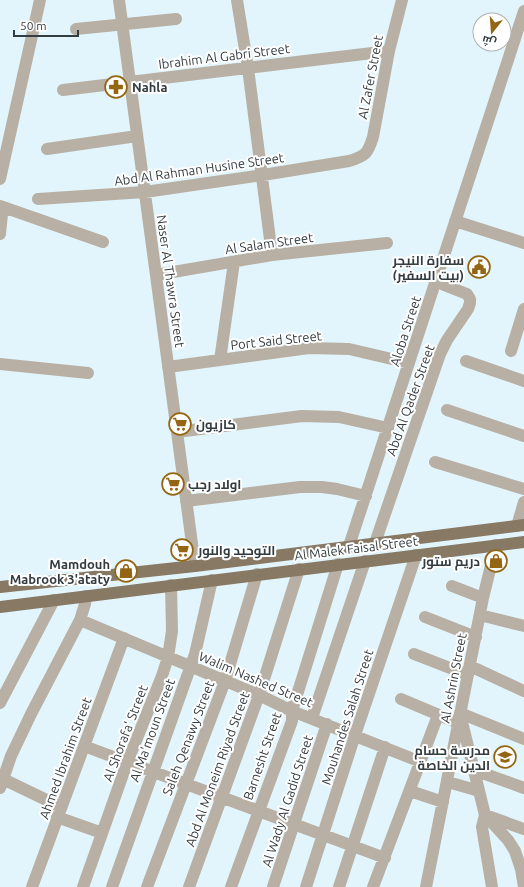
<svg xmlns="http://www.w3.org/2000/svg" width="524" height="887" viewBox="0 0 524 887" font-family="Ubuntu,Cairo,sans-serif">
	<rect width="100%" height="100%" fill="#e2f5fc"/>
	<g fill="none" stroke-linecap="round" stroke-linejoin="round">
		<path stroke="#b8b0a4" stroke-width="12" d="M119,0L195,566
			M237,0L248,68L272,255
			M76,29L176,19
			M63,90L389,51
			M47,149L137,136
			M0,179L40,0
			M38,199L145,192L263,175L349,161C366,156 368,153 373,137L389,51L402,0
			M0,206L103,242
			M0,209L2,214L0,234
			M455,221L524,243
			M156,275L272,255L387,243
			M511,351L524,309
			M220,360L234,262
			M466,361L524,381
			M0,364L88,373
			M168,367L309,348L349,349L409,363
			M447,410L524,436
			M177,432L302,416L339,417L388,428
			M435,462L524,489
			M186,501L300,487H322L337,489L366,496
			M517,526L524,502
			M375,543L440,354L447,340L468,309L470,303V299L467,294L444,285
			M349,546L524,11
			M452,586L483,598
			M480,615L524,626
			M425,617L476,637
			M80,620L259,695L292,711L421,762
			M414,654L468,675
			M470,666L524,691
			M401,699L458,723
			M0,703L54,600
			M460,713L524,739
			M312,718L365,561
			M461,718L485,815L508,840L515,851L521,869L524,887
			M84,746L385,858
			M474,770L524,788
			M0,780L3,779L61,807
			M448,782L479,791
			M0,788L11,756L31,714L80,620L85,604L86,596
			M410,791L443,802
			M57,817L102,833
			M32,887L124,638
			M83,887L127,763L162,676L168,657L172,631L171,585
			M112,887L195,654L212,580
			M147,887L225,681L257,574
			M189,887L259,695L299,569
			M231,887L292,721V711L338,564
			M273,887L327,724
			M306,887L355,735L416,555
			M339,887L385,747
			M373,887L438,715
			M426,887L483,598L496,545
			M492,887L482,827L485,815L524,829"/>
		<path stroke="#887964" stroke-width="12" d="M0,587L195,566L524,525
			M0,607L524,542"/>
	</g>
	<defs>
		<g id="pharmacy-ring" transform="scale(1.15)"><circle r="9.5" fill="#fff" stroke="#946613" stroke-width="1.5"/><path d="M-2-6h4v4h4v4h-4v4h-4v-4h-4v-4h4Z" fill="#946613"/></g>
		<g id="civic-ring" transform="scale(1.15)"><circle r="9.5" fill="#fff" stroke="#946613" stroke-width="1.5"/><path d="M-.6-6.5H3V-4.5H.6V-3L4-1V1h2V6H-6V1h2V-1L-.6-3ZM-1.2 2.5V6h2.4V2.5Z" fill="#946613"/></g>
		<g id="supermarket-ring" transform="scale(1.15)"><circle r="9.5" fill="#fff" stroke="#946613" stroke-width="1.5"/><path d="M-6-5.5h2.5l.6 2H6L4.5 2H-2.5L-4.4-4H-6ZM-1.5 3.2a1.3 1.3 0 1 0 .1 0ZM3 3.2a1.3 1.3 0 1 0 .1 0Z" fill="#946613"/></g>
		<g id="shop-ring" transform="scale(1.15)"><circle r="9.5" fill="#fff" stroke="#946613" stroke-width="1.5"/><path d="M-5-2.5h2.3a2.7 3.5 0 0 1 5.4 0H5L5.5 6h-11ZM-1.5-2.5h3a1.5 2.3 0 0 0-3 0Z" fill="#946613"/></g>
		<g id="school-ring" transform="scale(1.15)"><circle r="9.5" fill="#fff" stroke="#946613" stroke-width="1.5"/><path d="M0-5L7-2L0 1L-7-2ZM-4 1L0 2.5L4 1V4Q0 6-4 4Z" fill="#946613"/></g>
	</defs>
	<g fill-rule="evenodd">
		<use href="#pharmacy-ring" x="116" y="87"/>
		<use href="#civic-ring" x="479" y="267"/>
		<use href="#supermarket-ring" x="180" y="424"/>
		<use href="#supermarket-ring" x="173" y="484"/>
		<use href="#supermarket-ring" x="182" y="550"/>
		<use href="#shop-ring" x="496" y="561"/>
		<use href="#shop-ring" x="126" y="571"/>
		<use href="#school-ring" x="505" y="757"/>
	</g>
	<g text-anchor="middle" stroke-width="4" stroke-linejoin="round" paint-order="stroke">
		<g font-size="13" fill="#333c40" stroke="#fff">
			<text transform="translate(224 56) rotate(-7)" y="5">Ibrahim Al Gabri Street</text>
			<text transform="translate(370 77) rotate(-79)" y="5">Al Zafer Street</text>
			<text transform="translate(199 169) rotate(-8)" y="5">Abd Al Rahman Husine Street</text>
			<text transform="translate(269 243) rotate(-8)" y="5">Al Salam Street</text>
			<text transform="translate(171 281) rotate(82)" y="5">Naser Al Thawra Street</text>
			<text transform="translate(405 331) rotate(-72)" y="5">Aloba Street</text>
			<text transform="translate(276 340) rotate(-6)" y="5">Port Said Street</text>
			<text transform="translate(410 400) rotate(-70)" y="5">Abd Al Qader Street</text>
			<text transform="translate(356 548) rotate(-7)" y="5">Al Malek Faisal Street</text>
			<text transform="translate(453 678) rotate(-79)" y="5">Al Ashrin Street</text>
			<text transform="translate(256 679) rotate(23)" y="5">Walim Nashed Street</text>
			<text transform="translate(347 717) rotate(-72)" y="5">Mouhandes Salah Street</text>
			<text transform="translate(152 730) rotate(-70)" y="5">Al Ma'moun Street</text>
			<text transform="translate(125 733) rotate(-69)" y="5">Al Shorafa' Street</text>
			<text transform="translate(188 738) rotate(-69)" y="5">Saleh Qenawy Street</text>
			<text transform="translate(262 756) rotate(-71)" y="5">Barnesht Street</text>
			<text transform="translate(65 758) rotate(-70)" y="5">Ahmed Ibrahim Street</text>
			<text transform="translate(217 769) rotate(-70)" y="5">Abd Al Moneim Riyad Street</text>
			<text transform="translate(287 801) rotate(-72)" y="5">Al Wady Al Gadid Street</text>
		</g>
		<g font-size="13" font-weight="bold" fill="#333c40" stroke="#fff" text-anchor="start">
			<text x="132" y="92">Nahla</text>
			<text x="464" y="265" text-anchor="end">سفارة النيجر<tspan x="464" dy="15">(بيت السفير)</tspan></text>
			<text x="196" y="429">كازيون</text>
			<text x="188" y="489">اولاد رجب</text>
			<text x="198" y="555">التوحيد والنور</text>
			<text x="480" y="566" text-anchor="end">دريم ستور</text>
			<text x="110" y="569" text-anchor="end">Mamdouh<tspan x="110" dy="15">Mabrook 3'ataty</tspan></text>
			<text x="490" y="755" text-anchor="end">مدرسة حسام<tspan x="490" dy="15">الدين الخاصة</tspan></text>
		</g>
	</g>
	<g transform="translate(492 32) rotate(197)"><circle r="19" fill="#ffffff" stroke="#adb1b3"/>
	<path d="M0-3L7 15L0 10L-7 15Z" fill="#946613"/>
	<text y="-6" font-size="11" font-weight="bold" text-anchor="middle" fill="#333c40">ش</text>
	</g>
	<path d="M14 30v6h64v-6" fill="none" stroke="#333c40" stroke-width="2"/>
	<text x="20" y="30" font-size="12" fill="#333c40" stroke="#ffffff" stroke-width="3" paint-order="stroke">50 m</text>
</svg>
